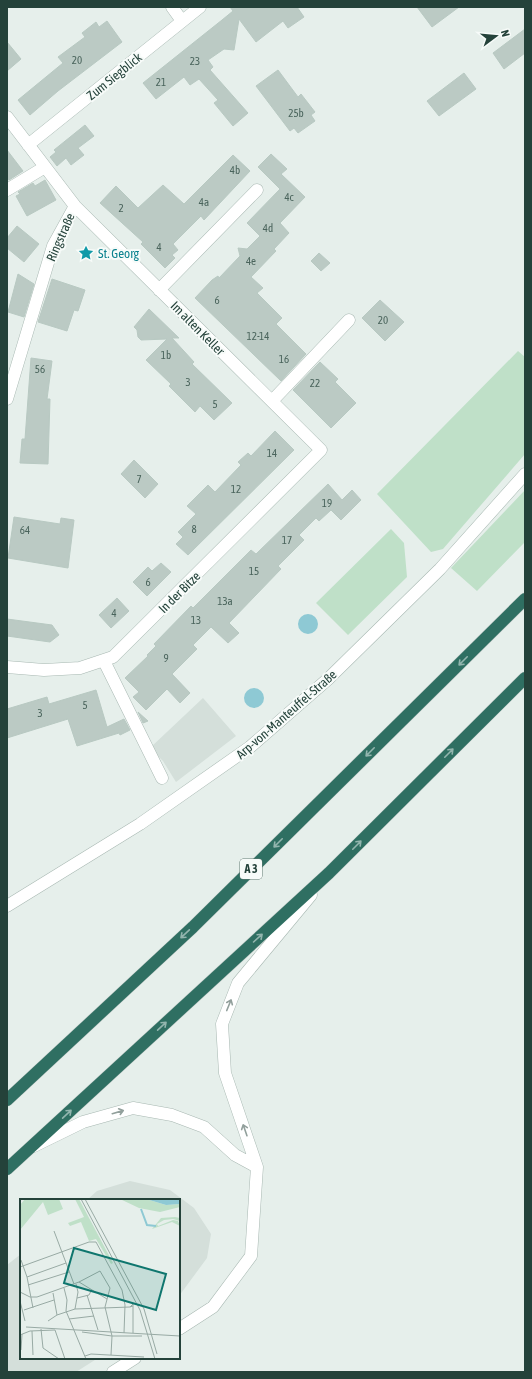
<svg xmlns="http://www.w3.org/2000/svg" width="532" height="1379" viewBox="0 0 532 1379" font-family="'Asap Condensed',sans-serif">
	<rect width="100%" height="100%" fill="#e6efeb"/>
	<path fill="#d4dfda" d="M203,698L236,736L176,782L163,761L150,748Z
		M130,1181L170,1190L194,1208L211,1234L207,1258L179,1296V1200H87L97,1191Z
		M21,1254V1358H98L76,1372H7V1265Z"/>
	<path fill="#bfe0c8" d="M518,351L525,357V454L443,549L431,552L377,494Z
		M525,490V542L477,591L451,568Z
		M391,529L404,543L407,577L348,635L316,603Z"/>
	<path fill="#8ec9d4" d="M298 624a10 10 0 1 1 20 0a10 10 0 1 1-20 0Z
		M244 698a10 10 0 1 1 20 0a10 10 0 1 1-20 0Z"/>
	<path fill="#bbcac4" stroke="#b8c9c2" d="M230,7H297L304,17L288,28L283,21L256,42L239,19L234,50L224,49L208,60L213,67L210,70L248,113L233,126L214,103L218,100L199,79L190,85L184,77L156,99L143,83L222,20L233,11Z
		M417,7H459L432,27Z
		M107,21L122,42L58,91L30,115L18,100L63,63L58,57L85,37L82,33L96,22L99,27Z
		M525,29V53L504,69L493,53Z
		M7,42L21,59L7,71Z
		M278,70L298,97L301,94L315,112L311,115L315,121L298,133L294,128L290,131L256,86Z
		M464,73L476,89L439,116L427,101Z
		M85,125L94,136L78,148L84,155L71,165L66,158L57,166L50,157L56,152L54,150Z
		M7,150L23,171L9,180L7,177Z
		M271,154L287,169L281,174L305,197L280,223L289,233L274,249L276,251L251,277L263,288L257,293L282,318L276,324L306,354L281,381L195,298L212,280L218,276L219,278L240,256L238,248L247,249L260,236L247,223L280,189L258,167Z
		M233,155L250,171L204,220L201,216L173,244L178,250L172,255L175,258L165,268L141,244L143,242L100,203L116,186L138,208L163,185L184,204Z
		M45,180L56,200L27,216L16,196L20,194L18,192L33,183L35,186Z
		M17,226L39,244L24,262L7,248V238Z
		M319,253L330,263L321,271L311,261Z
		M18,274L34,284L24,317L8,312Z
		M52,279L85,290L78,311L74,310L67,331L38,322Z
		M380,300L404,322L385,341L362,318Z
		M149,309L179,338H172L194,362L192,364L232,403L214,420L200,406L195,412L169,386L171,384L146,360L167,339L141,340L138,337L137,330L134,327Z
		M31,358L52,361L47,399H50L48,464L20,463L22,439H25Z
		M320,362L338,379L335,382L356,403L331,428L293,390Z
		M275,431L294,450L188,555L176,544L183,537L178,532L196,514L187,506L208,485L215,492L241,465L238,462L248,453L251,456Z
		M134,460L158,484L145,498L121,474Z
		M328,484L342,500L352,490L361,500L341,520L331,510L319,521L316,518L299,535L304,540L278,566L281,569L229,623L239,633L228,643L211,627L193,645L197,649L172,674L190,693L180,703L167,689L146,710L133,697L139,692L125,678L148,656L147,655L156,646L154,644L191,606L193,608L251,550L256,554Z
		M14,517L60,524L61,518L74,520L68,568L8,558Z
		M161,563L171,572L147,596L133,582L148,567L152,571Z
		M117,598L129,611L111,628L99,615Z
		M7,619L52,625L59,635L50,642L7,636Z
		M96,690L107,727L124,719L130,730L120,735L119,733L77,746L68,719L7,738V709L47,697L49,704Z
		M138,712L148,721L143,723Z"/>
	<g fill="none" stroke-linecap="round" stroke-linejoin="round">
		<g stroke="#a8b8b2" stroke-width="13">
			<path id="minor" d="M172,7L182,21
				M7,117L75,206L53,246L7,399
				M28,145L200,7
				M7,190L45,167
				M159,290L257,190
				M272,401L349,320
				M104,661L162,778
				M7,667L44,670L80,668L113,657L321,450L75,206
				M7,906L140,824L250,747L328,679L440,569L525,474
				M34,1146L83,1122L133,1108L172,1115L204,1127L235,1155L257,1167
				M179,1329L213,1307L251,1256L257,1167L225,1073L222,1024L238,983L311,895
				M113,1372L135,1358"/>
		</g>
		<g stroke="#c2cac8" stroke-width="13">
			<path id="highway" d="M7,1100L193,927L525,599
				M7,1169L329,873L525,678"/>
		</g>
		<use href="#minor" stroke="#fff" stroke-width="12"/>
		<use href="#highway" stroke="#2f6f62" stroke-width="12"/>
	</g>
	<defs><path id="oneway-shaft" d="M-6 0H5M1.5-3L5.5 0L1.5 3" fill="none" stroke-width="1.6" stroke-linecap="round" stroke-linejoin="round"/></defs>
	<g stroke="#93b5ae">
		<use href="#oneway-shaft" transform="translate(463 661) rotate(135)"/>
		<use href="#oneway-shaft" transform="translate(370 752) rotate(135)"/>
		<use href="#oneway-shaft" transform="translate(449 753) rotate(-45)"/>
		<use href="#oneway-shaft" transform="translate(278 843) rotate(135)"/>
		<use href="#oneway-shaft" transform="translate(357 845) rotate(-45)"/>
		<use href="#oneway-shaft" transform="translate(185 934) rotate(137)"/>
		<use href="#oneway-shaft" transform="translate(258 938) rotate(-42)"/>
		<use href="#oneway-shaft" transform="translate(162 1026) rotate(-43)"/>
		<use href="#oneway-shaft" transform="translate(67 1114) rotate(-43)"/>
	</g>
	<g stroke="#92a09c">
		<use href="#oneway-shaft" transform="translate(229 1005) rotate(-68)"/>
		<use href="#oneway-shaft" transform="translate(118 1112) rotate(-16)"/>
		<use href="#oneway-shaft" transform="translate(245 1130) rotate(-109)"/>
	</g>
	<defs>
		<g id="sight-bare" transform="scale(1.2)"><path d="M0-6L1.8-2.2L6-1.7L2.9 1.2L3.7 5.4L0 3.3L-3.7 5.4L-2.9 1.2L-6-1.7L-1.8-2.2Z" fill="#0f9aa8" stroke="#f7fbf9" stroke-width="2.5" paint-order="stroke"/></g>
	</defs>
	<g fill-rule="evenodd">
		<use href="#sight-bare" x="86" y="253"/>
	</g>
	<g text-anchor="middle" stroke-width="4" stroke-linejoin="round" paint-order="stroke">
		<g font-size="11" fill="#4a645c">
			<text x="77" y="64">20</text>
			<text x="195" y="65">23</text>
			<text x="161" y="86">21</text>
			<text x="296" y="117">25b</text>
			<text x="235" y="174">4b</text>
			<text x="289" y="201">4c</text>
			<text x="204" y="206">4a</text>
			<text x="121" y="212">2</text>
			<text x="268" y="232">4d</text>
			<text x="159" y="251">4</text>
			<text x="251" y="265">4e</text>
			<text x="217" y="304">6</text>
			<text x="383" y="324">20</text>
			<text x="258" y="340">12-14</text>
			<text x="166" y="359">1b</text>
			<text x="284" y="363">16</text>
			<text x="40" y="373">56</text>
			<text x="188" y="386">3</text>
			<text x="315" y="387">22</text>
			<text x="215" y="408">5</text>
			<text x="272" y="457">14</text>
			<text x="139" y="483">7</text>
			<text x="236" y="493">12</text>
			<text x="327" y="507">19</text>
			<text x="194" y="533">8</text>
			<text x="25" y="534">64</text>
			<text x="287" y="544">17</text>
			<text x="254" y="575">15</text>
			<text x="148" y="586">6</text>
			<text x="225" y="605">13a</text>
			<text x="114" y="617">4</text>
			<text x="196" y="624">13</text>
			<text x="166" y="662">9</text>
			<text x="85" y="709">5</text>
			<text x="40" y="717">3</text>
		</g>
		<rect fill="#f7fbf9" stroke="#637a73" stroke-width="1" x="240" y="859" width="22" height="20" rx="3"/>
		<g font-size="12" font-weight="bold" fill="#24423a">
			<text x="251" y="873">A 3</text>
		</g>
		<g font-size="13" fill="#24423a" stroke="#f7fbf9">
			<text transform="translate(114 76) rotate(-39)" y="5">Zum Siegblick</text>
			<text transform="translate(60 237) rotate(-66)" y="5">Ringstraße</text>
			<text transform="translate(198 328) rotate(45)" y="5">Im alten Keller</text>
			<text transform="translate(179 592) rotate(-45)" y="5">In der Bitze</text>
			<text transform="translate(286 714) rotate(-41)" y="5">Arp-von-Manteuffel-Straße</text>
		</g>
		<g font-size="13" fill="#0d838f" stroke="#f7fbf9" text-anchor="start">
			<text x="98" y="258">St. Georg</text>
		</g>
	</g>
	<g transform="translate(20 1199)">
		<rect width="160" height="160" fill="#e6efeb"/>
		<path d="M5,0H39L43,10L28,16L23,3L0,31V6ZM55,0H59L93,64L91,65L76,40L69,42L61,23L50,27L48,24L64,18ZM100,0H126L146,6L160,5V8L140,13L119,9ZM141,19L155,18L160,19V22L153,20L144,21L137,25L138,27L153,21L158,22L160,27L152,23L132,30Z" fill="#bfe0c8"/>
		<path d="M126,0H160V5L146,6Z" fill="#8ec9d4"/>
		<path fill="none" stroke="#8ec9d4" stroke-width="2" d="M121,10L127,26L136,27"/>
		<path fill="none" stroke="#98aaa4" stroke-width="1" d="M61,0L120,111L135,160M65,0L124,110L137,155M34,32L54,85M1,61L7,78L13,109M0,68L69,43H76L102,91L105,106L104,134M7,78L46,64M59,83L80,72L90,89L85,108L92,137L62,133M8,86L49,73M44,89L47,101L46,112L66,160M0,93L10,98H17L59,83L87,100M33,94L37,116M67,96L78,131M57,99L69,96L71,92M0,102L5,122M55,110L58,93L56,85M4,111L34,101M49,120L74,117M28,122L37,116L55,110L110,108L113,105V107L110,108M6,128L160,137M21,130L23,149L39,160M12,132L13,156M113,134V107M0,136L10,132L35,131L45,160M1,151L2,135M91,156L92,137H122M65,157L71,155L124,158"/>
		<path fill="#0f766e" fill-opacity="0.15" stroke="#0f766e" stroke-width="2" d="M54,49L146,75L136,111L44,84Z"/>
		<rect width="160" height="160" fill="none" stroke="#24423a" stroke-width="2"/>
	</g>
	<rect width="532" height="1379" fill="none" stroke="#24423a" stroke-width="16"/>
	<g transform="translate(496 36) rotate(74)" stroke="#f7fbf9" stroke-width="3" paint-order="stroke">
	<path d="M0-3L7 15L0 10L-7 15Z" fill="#24423a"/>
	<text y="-6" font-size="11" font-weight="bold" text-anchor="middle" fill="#24423a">N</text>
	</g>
</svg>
